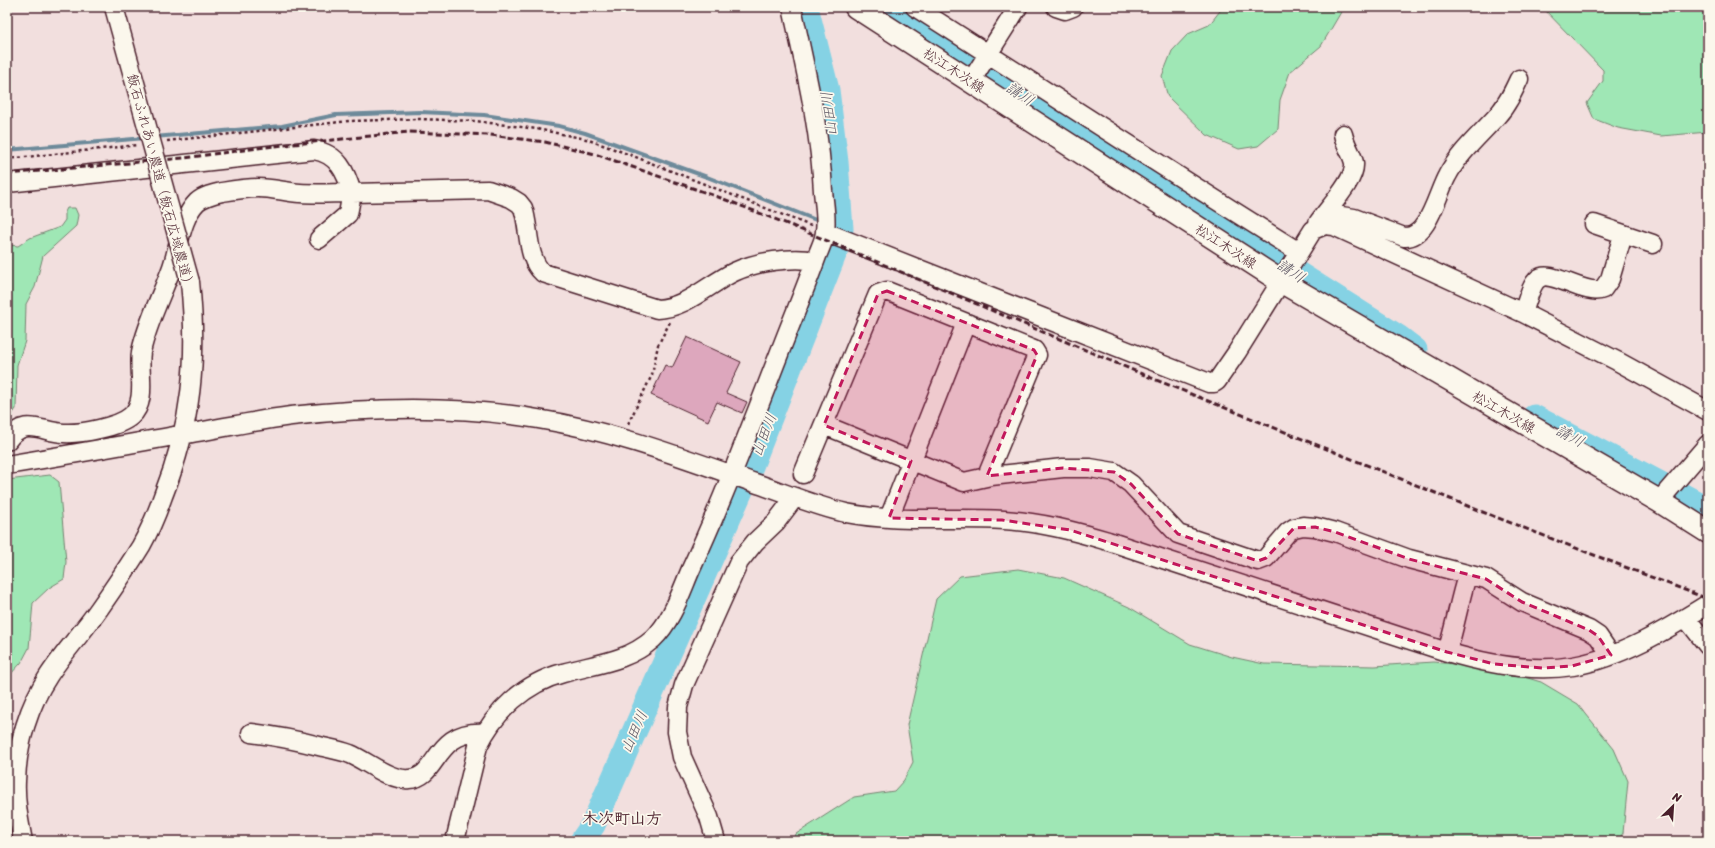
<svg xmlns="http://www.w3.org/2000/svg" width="1715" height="848" viewBox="0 0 1715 848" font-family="Sriracha,'Klee One',sans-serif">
	<rect width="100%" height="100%" fill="#f2dfde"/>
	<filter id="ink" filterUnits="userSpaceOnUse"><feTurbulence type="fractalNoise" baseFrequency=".025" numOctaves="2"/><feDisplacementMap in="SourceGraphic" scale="8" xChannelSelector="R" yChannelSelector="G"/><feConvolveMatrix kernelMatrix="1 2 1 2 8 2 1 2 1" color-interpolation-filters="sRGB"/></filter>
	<g filter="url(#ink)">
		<path fill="#9fe7b5" stroke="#748370" d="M1223,7H1344L1321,46L1290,72L1280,100L1278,129L1258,146L1239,149L1207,135L1168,97L1162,76L1172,51L1188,34L1209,25Z
			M1542,7H1708V132L1661,136L1618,128L1594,119L1587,103L1603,81V70Z
			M67,208H75L78,215L76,226L43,256L35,287L26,304L25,341L17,365L16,409L7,421V240L9,245L18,246L30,238L60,227L65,220V212Z
			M50,475L59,482L66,562L64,579L49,588L33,603L29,648L21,663L7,678V480Z
			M1018,569L1064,578L1129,607L1190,644L1232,657L1264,664L1375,666L1433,662L1494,668L1541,682L1578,704L1614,749L1628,781L1623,833L1618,841H792L796,834L854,797L894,791L904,780L913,762L907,725L936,599L960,576Z"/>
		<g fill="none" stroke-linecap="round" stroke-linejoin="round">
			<path stroke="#6d8a9a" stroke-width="4" d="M154,137L282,126L336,115L420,112L484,115L559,126L585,133L707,177L816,220
				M7,150L145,138"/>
			<path stroke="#85d2e4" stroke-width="25" d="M890,7L1109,154L1398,337L1415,350
				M1534,417L1708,509
				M582,841L593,825L746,479L835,252L841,229L836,162L827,90L806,7"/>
		</g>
		<path fill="#dda7bd" stroke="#4a1f2b" d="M687,337L741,362L726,393L747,402L742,413L717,402L708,421L651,395L665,365L672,368Z"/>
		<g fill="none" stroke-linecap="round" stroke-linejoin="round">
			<g stroke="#4a1f2b" stroke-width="21">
				<path id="minor" d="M915,7C1043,89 1170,172 1299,252
					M1056,7L1065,10L1073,7
					M971,81L1018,7
					M7,183L314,150C338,154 346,172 352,193L488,190L511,198L519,203L523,208C530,228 526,258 543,273L657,309C686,308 709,284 734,272C756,262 792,256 815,261
					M1323,216L1335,215L1354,218L1404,237C1428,239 1437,194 1447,176C1459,153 1479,136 1497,116C1507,105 1513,92 1519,79
					M1318,223C1328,208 1356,180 1354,163C1352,153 1345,145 1343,134
					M1594,224L1653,244
					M825,232L1209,383H1214L1217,381L1237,352L1313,230L1325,225L1334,226L1523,313L1617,361L1708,411
					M1523,313C1526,305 1531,284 1538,279C1550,268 1586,297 1603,289L1610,279L1623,235
					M824,425L964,482L991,476L1063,468H1090L1114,472L1131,484L1178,534L1258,561L1266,558L1288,532L1294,528L1303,526L1315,527L1335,532L1409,559L1486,579L1522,602L1589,630L1598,636L1611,655
					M7,441C24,416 41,432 64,433C80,434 119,427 131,416C148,401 138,372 141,352C147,323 162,295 172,267C179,247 181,218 197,202C204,196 213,194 222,192C234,190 246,188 258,188C272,188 286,192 300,193C317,194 334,193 352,193L348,214L319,239
					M7,465C63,456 118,446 174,436C213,430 252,421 291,416C372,407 458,405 538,419C613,431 684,458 755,483C785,493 815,506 846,513C897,523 951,517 1004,520C1040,522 1074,531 1108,541L1447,652C1487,664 1531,673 1573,666C1620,658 1668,629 1708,604
					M803,474L878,294L887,291L1034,350L1037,355L989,471L991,476
					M1659,501L1708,444
					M889,518L966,323
					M1686,618L1708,646
					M1447,652C1455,627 1459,601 1467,576
					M251,733C276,736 300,741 323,747C332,749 342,751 350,754C367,761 390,781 409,779C439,778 433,730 484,733
					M23,841C19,821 15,801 16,781C17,744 29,705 49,675C64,652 83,632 99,609C113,589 128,567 141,546C150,530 157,513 163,496C192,423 198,359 190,282
					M455,841L478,746C495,711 525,683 563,673C595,664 627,662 653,639C672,621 681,592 691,569C727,491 757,410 788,331C798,306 808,281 817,256C820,248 825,239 825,231C827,218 824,203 823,191C820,128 805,68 792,7
					M716,841L709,817L682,757L677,732L678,707L684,685L739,562L755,542L776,522L795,497"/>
			</g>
			<g stroke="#4a1f2b" stroke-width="25">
				<path id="major" d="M856,7L1282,282L1659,501L1708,532"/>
			</g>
			<path stroke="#4a1f2b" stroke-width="2.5" stroke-dasharray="3 3" stroke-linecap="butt" d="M167,141L349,121L419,119L475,121L537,129L586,139L628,154L811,226
				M7,159L138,145
				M628,424L652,375L658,345L670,322"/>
			<use href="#minor" stroke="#fbf7ec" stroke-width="18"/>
			<use href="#major" stroke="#fbf7ec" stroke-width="22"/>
			<path stroke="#4a1f2b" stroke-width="3" stroke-dasharray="6 3" stroke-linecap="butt" d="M7,174L184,158L266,147L409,132L490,135L545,142L595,154L721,198L790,225L1154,379L1480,511L1708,599"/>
			<g stroke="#4a1f2b" stroke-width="21" stroke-linecap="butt">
				<path id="minor-bridge" d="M114,7L190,282"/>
			</g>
			<use href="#minor-bridge" stroke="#fbf7ec" stroke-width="18"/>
		</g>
	</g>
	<path fill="#c2185b" fill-opacity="0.2" stroke="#c2185b" stroke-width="3" stroke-dasharray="8 5" stroke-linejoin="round" d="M887,291L1034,350L1037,355L987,476L1063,468L1114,472L1131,484L1178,534L1258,561L1266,558L1294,528L1315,527L1335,532L1409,559L1486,579L1522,602L1589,630L1598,636L1611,655L1572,666L1542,668L1494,664L1447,652L1070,530L1002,520L889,518L911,461L824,425L878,294Z"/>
	<g text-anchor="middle" stroke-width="3.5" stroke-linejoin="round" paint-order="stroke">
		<g font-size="14" fill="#4a1f2b" stroke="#fbf7ec">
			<text transform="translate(954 70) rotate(33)" y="5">松江木次線</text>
			<text transform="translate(161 182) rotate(75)" y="5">飯石ふれあい農道（飯石広域農道）</text>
			<text transform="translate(1226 246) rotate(33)" y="5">松江木次線</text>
			<text transform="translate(1504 412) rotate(30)" y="5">松江木次線</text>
		</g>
		<g font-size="15" font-style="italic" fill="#5c5562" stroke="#fbf7ec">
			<text transform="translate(1020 94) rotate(34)" y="5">請川</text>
			<text transform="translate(829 114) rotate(-97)" y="5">山田川</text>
			<text transform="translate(1291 271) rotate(33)" y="5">請川</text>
			<text transform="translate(764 435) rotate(-69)" y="5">山田川</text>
			<text transform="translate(1570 436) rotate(28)" y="5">請川</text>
			<text transform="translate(634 732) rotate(-66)" y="5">山田川</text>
		</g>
		<g font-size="16" font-weight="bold" fill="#4a1f2b" stroke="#fbf7ec">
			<text x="622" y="824">木次町山方</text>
		</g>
	</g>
	<rect width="1715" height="848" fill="none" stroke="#fbf7ec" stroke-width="24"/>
	<rect x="12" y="12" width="1691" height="824" fill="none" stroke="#4a1f2b" stroke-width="1.5" filter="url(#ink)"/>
	<g transform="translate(1673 806) rotate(25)" stroke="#fbf7ec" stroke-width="3" paint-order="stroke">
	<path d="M0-3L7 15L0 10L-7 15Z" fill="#4a1f2b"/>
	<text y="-6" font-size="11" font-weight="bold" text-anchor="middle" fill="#4a1f2b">N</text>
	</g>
</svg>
